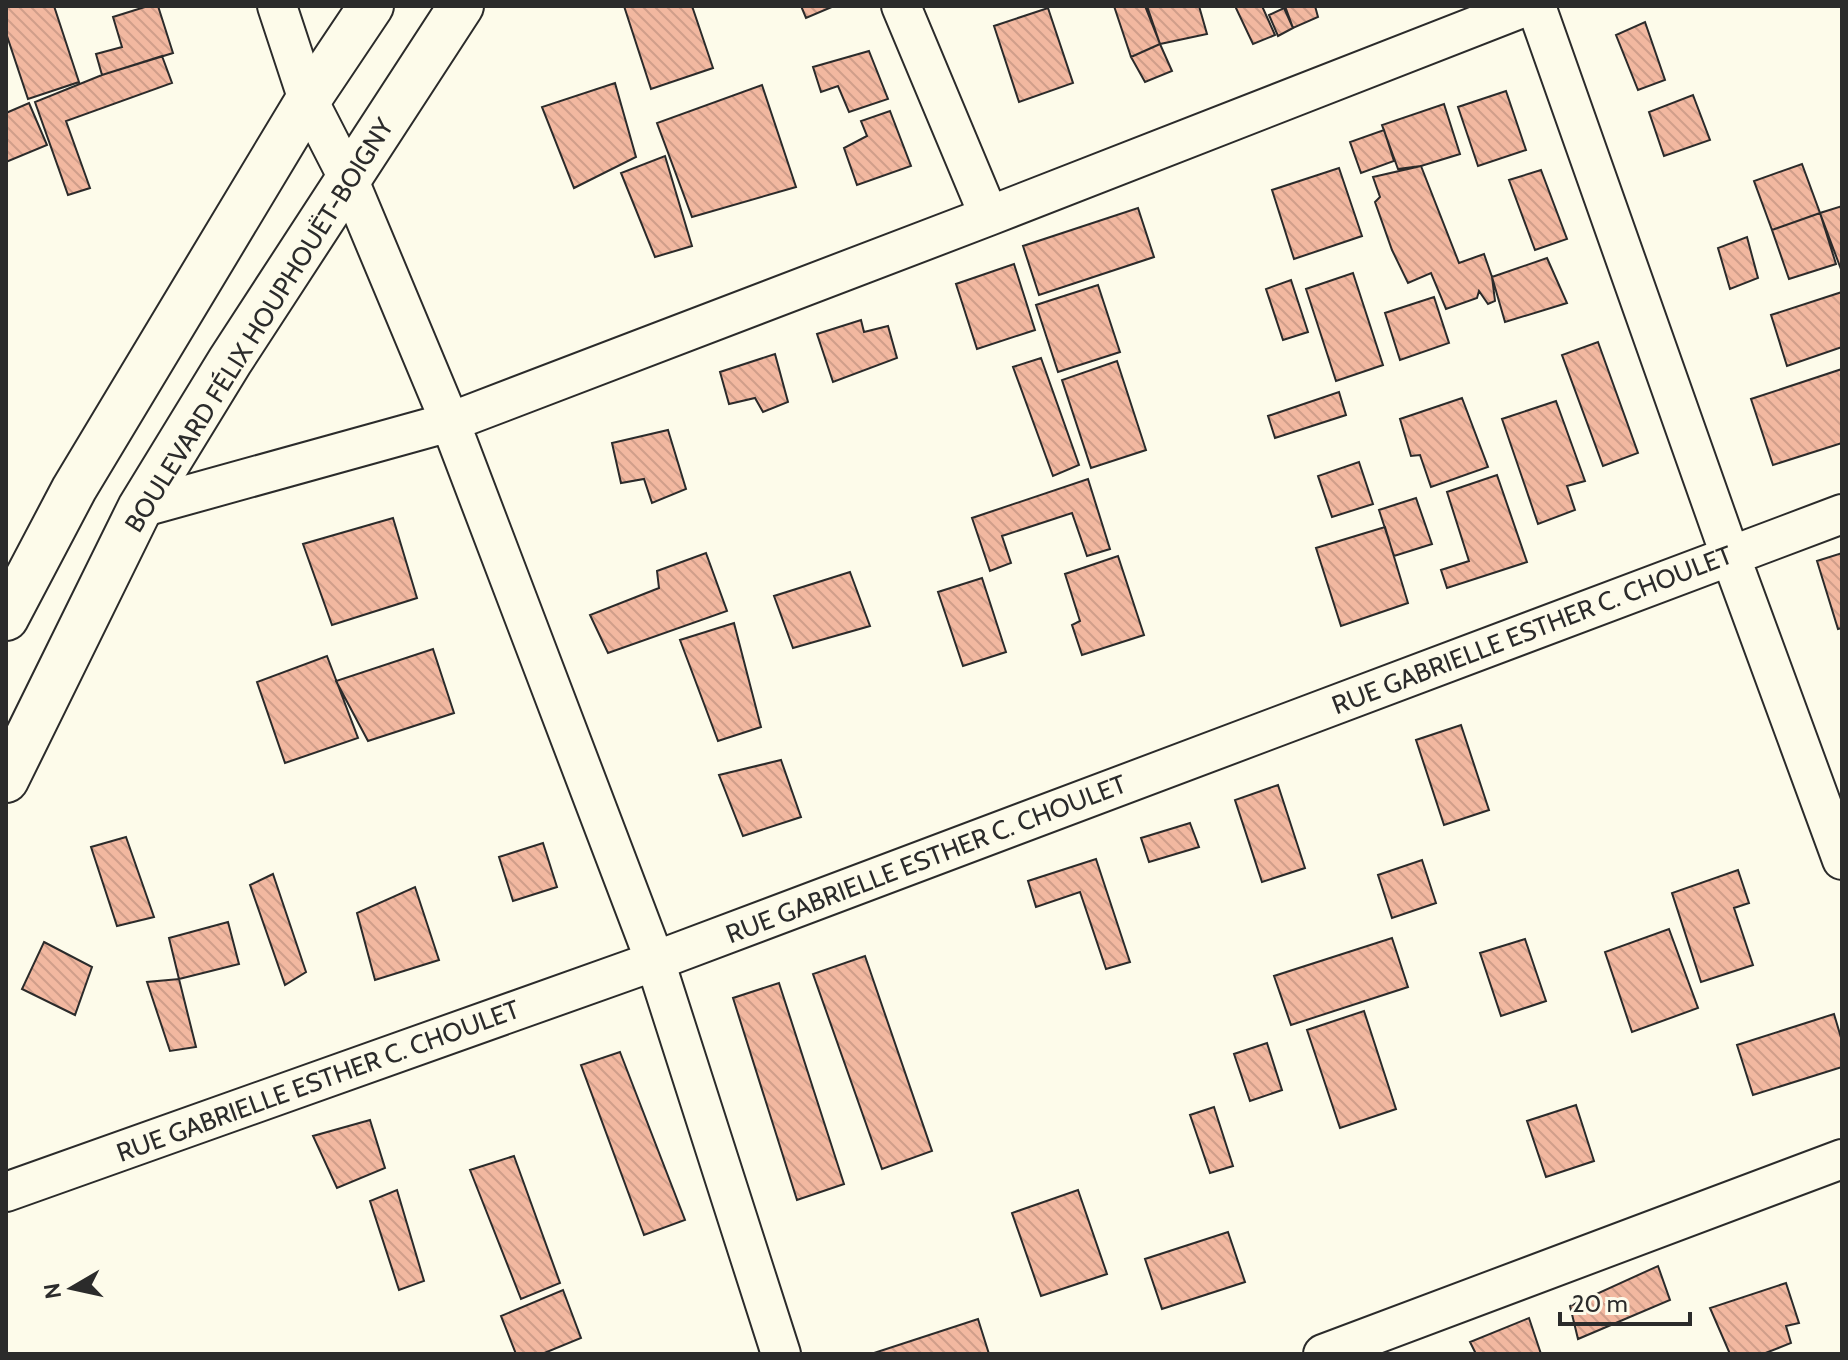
<svg xmlns="http://www.w3.org/2000/svg" width="1848" height="1360" viewBox="0 0 1848 1360" font-family="Cabin,sans-serif">
	<defs>
		<pattern id="building-back-hatch" width="6" height="6" patternUnits="userSpaceOnUse" patternTransform="scale(2)"><rect width="6" height="6" fill="#f2b8a0"/><path d="M-1 5l2 2M0 0l6 6M5-1l2 2" fill="none" stroke="#d09e8a"/></pattern>
	</defs>
	<rect width="100%" height="100%" fill="#fdfbea"/>
	<path fill="url(#building-back-hatch)" stroke="#2b2b2b" stroke-width="2" d="M6,6H54L79,82L28,99L6,33Z
		M148,6H158L173,53L102,75L96,54L122,47L113,17Z
		M624,6H692L713,68L651,89Z
		M801,6H834L806,18Z
		M1114,6H1145L1160,44L1131,57Z
		M1147,6H1199L1207,34L1160,44Z
		M1235,6H1262L1275,35L1253,44Z
		M1285,6H1315L1318,17L1293,28Z
		M1048,8L1073,83L1019,102L994,26Z
		M1284,8L1293,28L1278,36L1269,15Z
		M1645,22L1665,80L1638,90L1616,35Z
		M1160,44L1172,71L1145,82L1131,57Z
		M869,51L888,99L849,112L838,86L821,92L813,67Z
		M162,56L172,83L66,121L90,188L68,195L35,102L102,75Z
		M615,83L636,157L574,188L542,107Z
		M762,85L796,187L692,217L657,123Z
		M1506,91L1526,150L1478,166L1458,107Z
		M1693,95L1710,140L1664,156L1649,112Z
		M29,103L47,145L6,162V113Z
		M1444,104L1460,154L1421,166L1398,169L1382,125Z
		M890,111L911,166L857,185L844,148L867,136L861,121Z
		M1384,130L1394,161L1361,173L1350,142Z
		M665,156L692,246L655,257L621,173Z
		M1802,164L1820,213L1772,230L1754,181Z
		M1421,166L1459,263L1484,254L1492,277L1495,301L1488,304L1479,291L1477,298L1446,309L1431,273L1408,283L1392,250L1375,202L1380,197L1373,177Z
		M1339,168L1362,236L1294,259L1272,190Z
		M1541,170L1567,239L1535,250L1509,180Z
		M1842,206V272L1820,213Z
		M1138,208L1154,257L1039,295L1023,246Z
		M1820,213L1836,264L1789,279L1772,230Z
		M1747,237L1758,278L1730,289L1718,248Z
		M1547,258L1567,303L1505,322L1492,277Z
		M1014,264L1035,330L977,349L956,284Z
		M1353,273L1383,365L1336,381L1306,289Z
		M1291,280L1308,332L1283,340L1266,289Z
		M1098,285L1120,352L1058,372L1036,305Z
		M1842,292V347L1787,366L1771,315Z
		M1434,297L1449,343L1400,360L1385,313Z
		M861,320L864,332L888,326L897,358L833,382L817,334Z
		M1598,342L1638,453L1603,466L1562,355Z
		M775,354L788,402L763,412L755,398L729,404L720,372Z
		M1041,358L1079,465L1053,476L1013,367Z
		M1117,361L1146,450L1091,468L1062,380Z
		M1842,369V443L1773,465L1751,399Z
		M1339,392L1346,415L1275,438L1268,416Z
		M1462,398L1488,467L1431,487L1420,455L1411,456L1400,419Z
		M1556,401L1585,481L1567,486L1575,510L1538,524L1502,419Z
		M668,430L686,489L652,503L644,479L621,483L612,443Z
		M1359,462L1373,504L1332,517L1318,476Z
		M1497,475L1527,562L1447,588L1441,570L1469,561L1447,492Z
		M1088,479L1110,549L1087,556L1072,513L1002,536L1011,563L990,571L972,518Z
		M1416,498L1432,544L1394,556L1379,510Z
		M393,518L417,598L332,625L303,544Z
		M1385,527L1408,603L1341,626L1316,548Z
		M706,553L727,611L608,653L590,615L659,588L657,571Z
		M1842,553V628L1838,629L1817,561Z
		M1118,556L1144,635L1082,655L1072,625L1080,621L1065,574Z
		M850,572L870,626L793,648L774,596Z
		M982,578L1006,652L963,666L938,592Z
		M734,623L761,727L718,741L680,640Z
		M433,649L454,713L368,741L336,681Z
		M327,656L358,738L285,763L257,682Z
		M1461,725L1489,810L1444,825L1416,740Z
		M781,760L801,817L743,836L719,775Z
		M1278,785L1305,868L1262,882L1235,800Z
		M1190,823L1199,847L1149,862L1141,838Z
		M126,837L154,917L117,926L91,847Z
		M543,843L557,887L513,901L499,857Z
		M1096,859L1130,962L1106,969L1080,892L1036,907L1028,881Z
		M1422,860L1436,903L1392,918L1378,875Z
		M1738,870L1749,903L1734,908L1753,965L1701,982L1672,893Z
		M273,874L306,972L285,985L250,885Z
		M415,887L439,960L375,980L357,913Z
		M228,922L239,964L179,979L169,938Z
		M1669,929L1698,1008L1632,1032L1605,952Z
		M1392,938L1408,987L1291,1025L1274,976Z
		M1525,939L1546,1001L1501,1016L1480,953Z
		M44,942L92,967L75,1015L22,989Z
		M865,956L932,1151L882,1169L813,974Z
		M179,979L196,1047L170,1051L147,982Z
		M779,983L844,1184L797,1200L733,998Z
		M1364,1011L1396,1109L1340,1128L1307,1030Z
		M1834,1014L1842,1041V1067L1753,1095L1737,1045Z
		M1267,1043L1282,1090L1250,1101L1234,1054Z
		M620,1052L685,1220L644,1235L581,1065Z
		M1576,1105L1594,1161L1546,1177L1527,1121Z
		M1214,1107L1233,1166L1210,1173L1190,1115Z
		M370,1120L385,1168L337,1188L313,1136Z
		M514,1156L560,1283L521,1299L470,1170Z
		M397,1190L424,1281L399,1290L370,1201Z
		M1078,1190L1107,1274L1041,1296L1012,1213Z
		M1228,1232L1245,1282L1162,1309L1145,1259Z
		M1658,1266L1670,1300L1578,1339L1570,1306Z
		M1786,1283L1799,1323L1786,1326L1791,1343L1763,1354H1730L1710,1308Z
		M563,1290L581,1338L542,1354H516L501,1316Z
		M1529,1318L1541,1354H1476L1470,1342Z
		M978,1319L989,1354H871Z"/>
	<g fill="none" stroke-linecap="round" stroke-linejoin="round">
		<g stroke="#2b2b2b" stroke-width="42">
			<path id="street" d="M277,6L308,100L348,178L450,422L655,961L781,1354
				M901,6L989,216
				M1536,6L1730,555L1842,860
				M140,508L450,422L989,216L1527,6
				M6,1192L655,961L1842,514
				M1323,1354L1842,1159"/>
		</g>
		<g stroke="#2b2b2b" stroke-width="48">
			<path id="primary" d="M6,618L74,489L308,100L371,6
				M6,780L140,508L230,361L461,6"/>
		</g>
		<use href="#street" stroke="#fdfbea" stroke-width="38"/>
		<use href="#primary" stroke="#fdfbea" stroke-width="44"/>
	</g>
	<g text-anchor="middle" stroke-width="6" stroke-linejoin="round" paint-order="stroke">
		<g font-size="26" fill="#2b2b2b" stroke="#fdfbea">
			<text transform="translate(259 325) rotate(-58)" y="9">BOULEVARD FÉLIX HOUPHOUËT-BOIGNY</text>
			<text transform="translate(1532 630) rotate(-21)" y="9">RUE GABRIELLE ESTHER C. CHOULET</text>
			<text transform="translate(926 859) rotate(-21)" y="9">RUE GABRIELLE ESTHER C. CHOULET</text>
			<text transform="translate(318 1081) rotate(-20)" y="9">RUE GABRIELLE ESTHER C. CHOULET</text>
		</g>
	</g>
	<rect width="1848" height="1360" fill="none" stroke="#2b2b2b" stroke-width="16"/>
	<g transform="translate(72 1288) rotate(261)" stroke="#fdfbea" stroke-width="6" paint-order="stroke">
	<path d="M0-6L14 30L0 20L-14 30Z" fill="#2b2b2b"/>
	<text y="-12" font-size="22" font-weight="bold" text-anchor="middle" fill="#2b2b2b">N</text>
	</g>
	<path d="M1560 1312v12h130v-12" fill="none" stroke="#2b2b2b" stroke-width="4"/>
	<text x="1572" y="1312" font-size="24" fill="#2b2b2b" stroke="#fdfbea" stroke-width="6" paint-order="stroke">20 m</text>
</svg>
